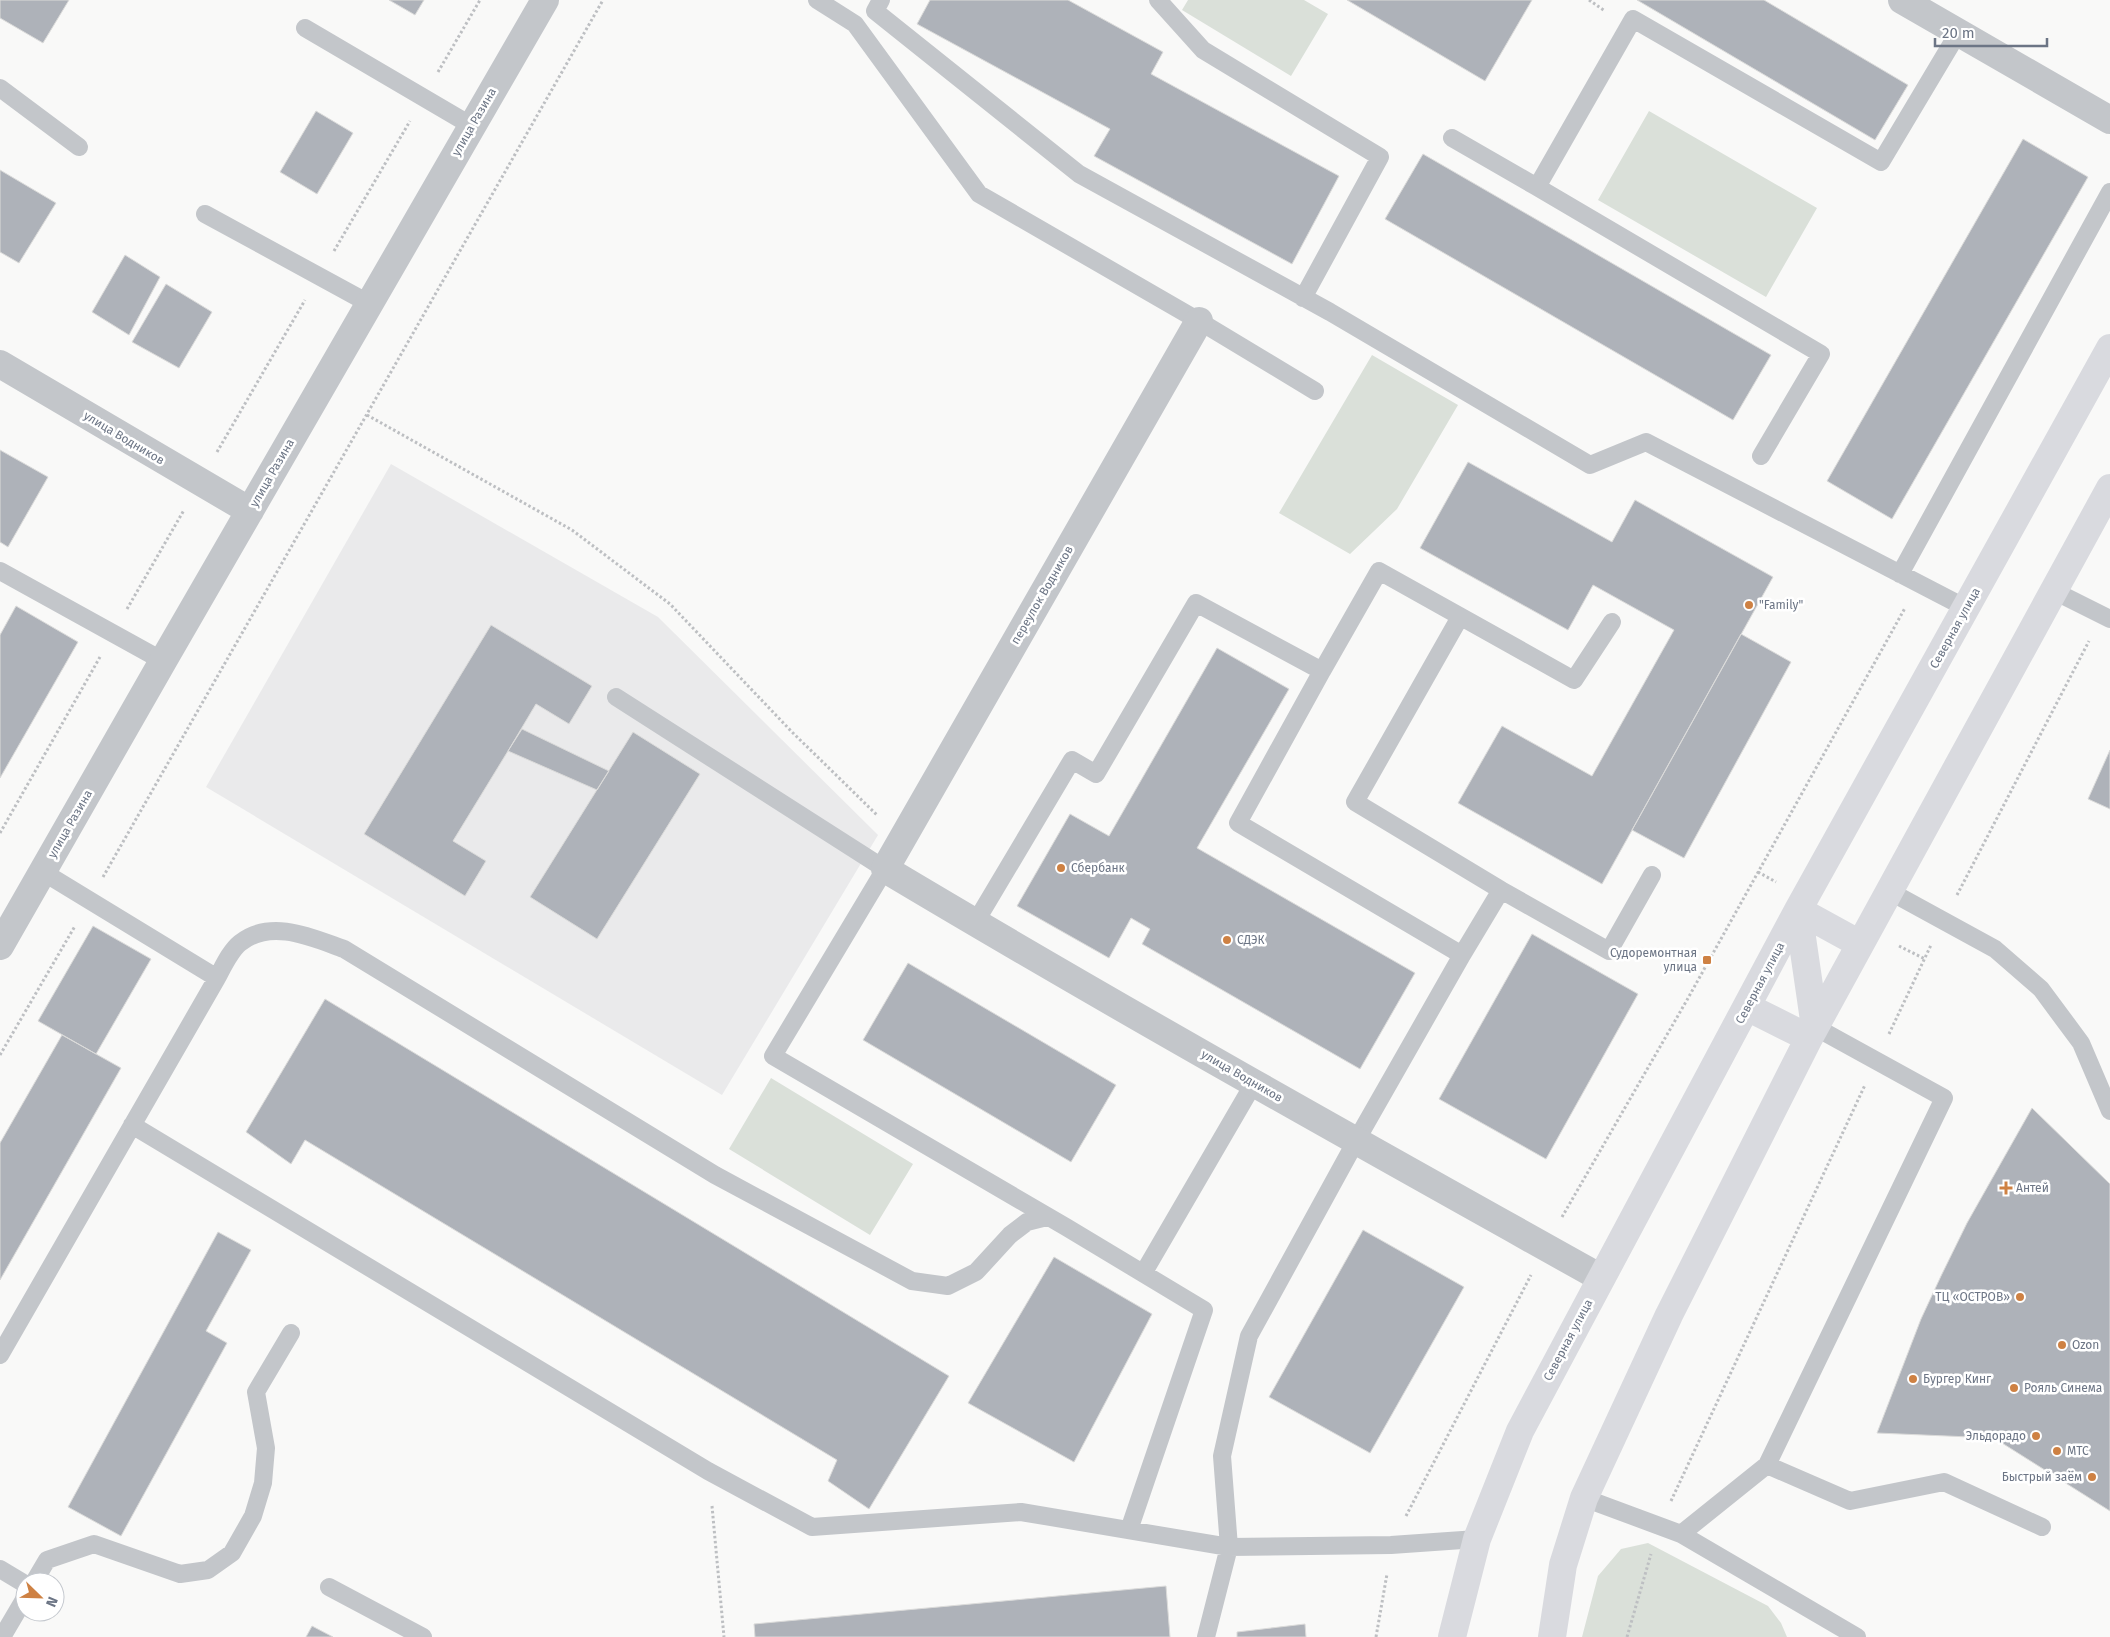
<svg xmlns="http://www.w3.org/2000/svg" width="2110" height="1637" viewBox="0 0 2110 1637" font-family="'Fira Sans',sans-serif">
	<rect width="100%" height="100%" fill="#f9f9f8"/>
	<path fill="#eaeaeb" d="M391,464L658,617L878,835L722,1095L206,787Z"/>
	<path fill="#dae0d9" d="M1188,0H1304L1328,14L1291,76L1182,10Z
		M1649,111L1817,208L1766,297L1598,200Z
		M1372,355L1458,405L1397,509L1350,554L1279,513Z
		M771,1078L913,1164L870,1235L729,1149Z
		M1648,1543L1768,1606L1781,1623L1787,1637H1582L1598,1576L1621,1549Z"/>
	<path fill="#aeb2b9" stroke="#dbdbda" d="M0,0H69L43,43L0,18Z
		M389,0H424L415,15Z
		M930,0H1068L1163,52L1151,74L1339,176L1292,264L1094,156L1110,129L917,24Z
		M1347,0H1532L1485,81Z
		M1637,0H1764L1908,85L1875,140Z
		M316,111L353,133L317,194L280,172Z
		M2023,139L2088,177L1892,519L1827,481Z
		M1423,154L1771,355L1733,420L1385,219Z
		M0,170L56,203L19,263L0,252Z
		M125,255L160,277L129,335L92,312Z
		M166,284L212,312L179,368L132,342Z
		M0,450L48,477L8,547L0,542Z
		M1468,462L1612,542L1635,500L1773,577L1602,884L1458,803L1502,726L1592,776L1674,630L1593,585L1568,630L1420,548Z
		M16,606L78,642L0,778V635Z
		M491,625L592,686L569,724L536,704L508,751L453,841L486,861L465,896L364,834Z
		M1741,634L1791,662L1684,858L1632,830Z
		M1217,648L1289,689L1197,848L1415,973L1360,1069L1142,944L1150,929L1131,918L1109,958L1017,906L1070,814L1109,836Z
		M522,729L609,771L597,790L508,751Z
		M633,732L700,774L597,939L530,897Z
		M2110,750V809L2088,799Z
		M93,926L151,959L96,1054L38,1021Z
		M1532,934L1638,994L1546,1159L1439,1099Z
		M908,963L1116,1085L1071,1162L863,1040Z
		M325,999L949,1376L869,1509L828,1481L837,1460L305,1140L291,1164L246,1132Z
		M62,1035L121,1068L0,1280V1143Z
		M2032,1108L2110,1184V1511L1994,1438L1877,1433L1921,1319L1941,1276L1967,1223Z
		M1363,1230L1464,1287L1370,1453L1269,1397Z
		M218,1232L251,1250L206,1331L227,1343L121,1536L68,1507Z
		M1054,1257L1152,1314L1074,1462L968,1403Z
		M1166,1586L1170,1637H755L754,1624Z
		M1305,1624L1306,1637H1237V1632Z
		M312,1626L333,1637H306Z"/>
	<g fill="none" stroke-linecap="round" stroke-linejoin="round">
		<path stroke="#bdbfc2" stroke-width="3" stroke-dasharray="2.5 2.5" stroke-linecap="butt" d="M1589,0L1605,11
			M438,72L480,0
			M334,251L410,121
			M367,415L572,530L670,604L792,732L877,815
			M217,452L305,300
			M127,609L184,510
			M0,833L100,657
			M1758,872L1776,882
			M103,877L603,0
			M1957,895L2089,641
			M1899,946L1925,959
			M1889,1034L1931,945
			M0,1055L75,926
			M1562,1217L1687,1000L1905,608
			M1671,1501L1865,1085
			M712,1506L724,1637
			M1406,1516L1531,1275
			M1376,1637L1387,1574
			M1627,1637L1651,1554"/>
		<path stroke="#c3c6ca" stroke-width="18" d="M817,0L855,24L979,194L1199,321L1315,391
			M881,0L875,11L1079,174L1330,312L1590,465L1646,442L1966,608
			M1158,0L1203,50L1380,157L1303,298
			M305,28L472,126
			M0,88L79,147
			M1452,138L1537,187
			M205,214L370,304
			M1761,456L1821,354L1537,187L1633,19L1881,162L1958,33
			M0,571L163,661
			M1900,574L2110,192
			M2054,591L2110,619
			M1460,617L1355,802L1501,890L1462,955
			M1322,671L1379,571L1574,680L1612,622
			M616,697L885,869L773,1056L1066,1227L1204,1310L1129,1530
			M1501,890L1609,951L1652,875
			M1889,891L1995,949L2041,989L2081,1043L2110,1111
			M975,923L1072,760L1096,774L1196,603L1322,671L1238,823L1462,955L1356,1141L1249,1336L1222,1456L1229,1547L1206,1637
			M217,978C223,967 230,951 240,943C271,918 313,938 344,949L715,1175L912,1281L948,1286L976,1272L1010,1235L1027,1222L1047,1217
			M132,1125L708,1471L812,1527L1021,1512L1229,1547L1391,1545L1477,1539
			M1144,1272L1254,1083
			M0,1355L217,978L43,872
			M1767,1465L1850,1501L1944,1482L2042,1527
			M1584,1498L1681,1534L1857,1637
			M1681,1534L1767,1465L1944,1098L1815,1027
			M0,1569L25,1584
			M34,1582L47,1560L94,1544L180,1574L208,1570L232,1553L253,1516L263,1483L266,1448L256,1392L291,1333
			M329,1587L423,1637
			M2,1637L25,1598"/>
		<path stroke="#c3c6ca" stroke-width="28" d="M1902,0L2110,120
			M1199,321L885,869C1121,1010 1361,1144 1601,1278
			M0,364L250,511
			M0,946L163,661L545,0"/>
		<path stroke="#d9dadf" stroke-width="28" d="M1798,910L1815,1027
			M1798,910L1860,944
			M1747,1007L1809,1038
			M1452,1637L1477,1539L1520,1431L1798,910L2110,348
			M1552,1637L1563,1565L1584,1498L1669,1315L1809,1038L2110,488"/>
	</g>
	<g fill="#ce8143" stroke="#fff" stroke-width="2">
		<circle cx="1749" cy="605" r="5"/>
		<circle cx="1061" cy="868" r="5"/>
		<circle cx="1227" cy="940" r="5"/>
		<rect x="1702" y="955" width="10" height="10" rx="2.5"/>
		<path d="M2003.5 1180.5h5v5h5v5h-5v5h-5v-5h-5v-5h5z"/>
		<circle cx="2020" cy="1297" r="5"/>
		<circle cx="2062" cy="1345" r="5"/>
		<circle cx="1913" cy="1379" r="5"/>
		<circle cx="2014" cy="1388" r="5"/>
		<circle cx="2036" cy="1436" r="5"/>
		<circle cx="2057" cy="1451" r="5"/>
		<circle cx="2092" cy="1477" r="5"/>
	</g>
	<g text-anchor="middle" stroke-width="5" stroke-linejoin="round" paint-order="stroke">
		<g font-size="12" fill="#6c7585" stroke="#fff">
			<text transform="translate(474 122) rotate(-60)" y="4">улица Разина</text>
			<text transform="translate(124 438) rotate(31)" y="4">улица Водников</text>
			<text transform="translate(272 473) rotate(-60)" y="4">улица Разина</text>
			<text transform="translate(1042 595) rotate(-60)" y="4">переулок Водников</text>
			<text transform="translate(1955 628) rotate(-61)" y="4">Северная улица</text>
			<text transform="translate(70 824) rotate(-60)" y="4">улица Разина</text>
			<text transform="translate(1760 983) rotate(-62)" y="4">Северная улица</text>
			<text transform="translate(1242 1076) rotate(30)" y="4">улица Водников</text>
			<text transform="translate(1568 1340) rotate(-62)" y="4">Северная улица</text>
		</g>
		<g font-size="12" fill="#6c7585" stroke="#fff" text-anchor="start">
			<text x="1759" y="609">"Family"</text>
			<text x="1071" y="872">Сбербанк</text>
			<text x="1237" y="944">СДЭК</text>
			<text x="1697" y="957" text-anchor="end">Судоремонтная<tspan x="1697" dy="14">улица</tspan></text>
			<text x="2016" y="1192">Антей</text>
			<text x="2010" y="1301" text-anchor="end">ТЦ «ОСТРОВ»</text>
			<text x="2072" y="1349">Ozon</text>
			<text x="1923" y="1383">Бургер Кинг</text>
			<text x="2024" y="1392">Рояль Синема</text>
			<text x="2026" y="1440" text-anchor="end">Эльдорадо</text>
			<text x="2067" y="1455">МТС</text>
			<text x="2082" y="1481" text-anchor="end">Быстрый заём</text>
		</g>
	</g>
	<g transform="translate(40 1597) rotate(113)"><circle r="24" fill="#ffffff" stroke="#c4c8ce"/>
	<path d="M0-4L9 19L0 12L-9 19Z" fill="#ce8143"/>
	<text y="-8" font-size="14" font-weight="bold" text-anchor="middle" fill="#6c7585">N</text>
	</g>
	<path d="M1935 38v8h112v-8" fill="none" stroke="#6c7585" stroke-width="2.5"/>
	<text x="1942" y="38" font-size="15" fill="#6c7585" stroke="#ffffff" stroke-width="4" paint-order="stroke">20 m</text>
</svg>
